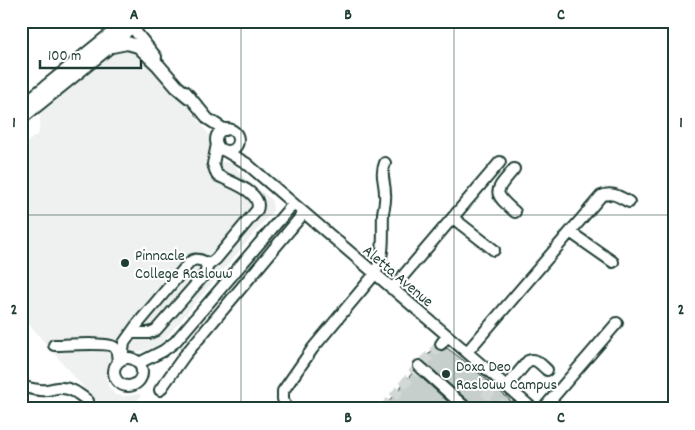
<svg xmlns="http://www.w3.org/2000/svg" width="695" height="430" viewBox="0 0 695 430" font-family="Dekko,sans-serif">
	<rect width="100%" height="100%" fill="#fff"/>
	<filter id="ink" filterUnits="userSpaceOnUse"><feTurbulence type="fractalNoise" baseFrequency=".02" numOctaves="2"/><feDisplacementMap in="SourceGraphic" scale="10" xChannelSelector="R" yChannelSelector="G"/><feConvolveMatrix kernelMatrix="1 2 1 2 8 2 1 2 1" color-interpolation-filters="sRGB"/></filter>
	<g filter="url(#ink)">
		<path fill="#eef1f0" d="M124,42L144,47L210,136L209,151L222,162L232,163L244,177L272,200L273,211L159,346L143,351L114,355L110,359L106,370V377L108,386L115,395L128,396L139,394L141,396L131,409H102L21,315V147L39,133L41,108Z"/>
		<path fill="#c7cfcc" stroke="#1f3d34" d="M435,347L441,351L447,348L467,363L511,401L505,409H474L472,404L423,361Z
			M414,371L456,409H382Z"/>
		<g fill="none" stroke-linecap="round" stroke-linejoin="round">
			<path stroke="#d2d8d6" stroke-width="10" stroke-dasharray="10 5" stroke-linecap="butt" d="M384,409L419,366L441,344
				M475,409L494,387
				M499,409L508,399"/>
			<g stroke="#1f3d34" stroke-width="14">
				<path id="minor" d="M127,21L156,57
					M185,91L208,119L225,130
					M216 140a11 11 0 1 1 22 0a11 11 0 1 1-22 0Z
					M225,151L246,163L533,409
					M514,169C495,192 491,191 515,212
					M453,218L494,250
					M570,232L613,262
					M207,266L216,259L257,210C264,192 229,182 217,175L213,164L217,144
					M392,289L500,162
					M441,344L447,336
					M54,345C64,345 108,342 114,347C118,350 117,357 118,362
					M467,352L601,196C612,191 620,197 629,202
					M114 372a14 14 0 1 1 28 0a14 14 0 1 1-28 0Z
					M122,359L124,343L136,326L189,263C194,258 199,259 205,262L207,268L205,274L156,330L149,333H132
					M139,363L163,351L175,342L293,204
					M419,366L467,409
					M21,386C29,388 37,391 46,390C51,390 57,387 62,388C72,388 80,395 88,401
					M507,386L528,361C536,357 541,365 547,370
					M160,390L185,355L303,214
					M289,409L285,405L283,399V391L313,348L374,275C386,254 382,236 383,213C384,207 386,200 385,194C385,181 380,176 385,163
					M543,409L617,323"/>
			</g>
			<g stroke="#1f3d34" stroke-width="16">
				<path id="major" d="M112,46L127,43L138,46L158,65L177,87L189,97
					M21,107L120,27
					M21,118L109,47L137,21"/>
			</g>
			<use href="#minor" stroke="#fff" stroke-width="10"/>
			<use href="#major" stroke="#fff" stroke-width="12"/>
		</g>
	</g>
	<path fill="none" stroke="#1f3d34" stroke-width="1" stroke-opacity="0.55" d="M241,21V409M454,21V409M21,215H674"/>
	<g fill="#1f3d34" stroke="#fff" stroke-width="2">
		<circle cx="125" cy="263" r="5"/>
		<circle cx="446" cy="374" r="5"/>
	</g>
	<g text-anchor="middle" stroke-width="4" stroke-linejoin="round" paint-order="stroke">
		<g font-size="16" fill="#1f3d34" stroke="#fff" text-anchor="start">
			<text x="135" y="260">Pinnacle<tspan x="135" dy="18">College Raslouw</tspan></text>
			<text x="456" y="371">Doxa Deo<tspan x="456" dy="18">Raslouw Campus</tspan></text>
		</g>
		<g font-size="16" fill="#1f3d34" stroke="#fff">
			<text transform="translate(399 275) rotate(40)" y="6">Aletta Avenue</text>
		</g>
	</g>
	<rect width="695" height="430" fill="none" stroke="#fff" stroke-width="55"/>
	<path d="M40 60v8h101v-8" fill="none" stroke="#1f3d34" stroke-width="2.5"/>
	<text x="48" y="60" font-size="15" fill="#1f3d34" stroke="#ffffff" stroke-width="4" paint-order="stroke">100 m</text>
	<rect x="28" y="28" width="640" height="374" fill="none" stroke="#1f3d34" stroke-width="2"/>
	<g font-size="16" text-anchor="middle" font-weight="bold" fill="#1f3d34">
		<text x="134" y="19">A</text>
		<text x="348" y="19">B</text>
		<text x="561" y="19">C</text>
		<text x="14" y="127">1</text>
		<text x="681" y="127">1</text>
		<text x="14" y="314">2</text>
		<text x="681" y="314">2</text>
		<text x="134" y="422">A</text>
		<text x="348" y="422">B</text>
		<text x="561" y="422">C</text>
	</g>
</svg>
